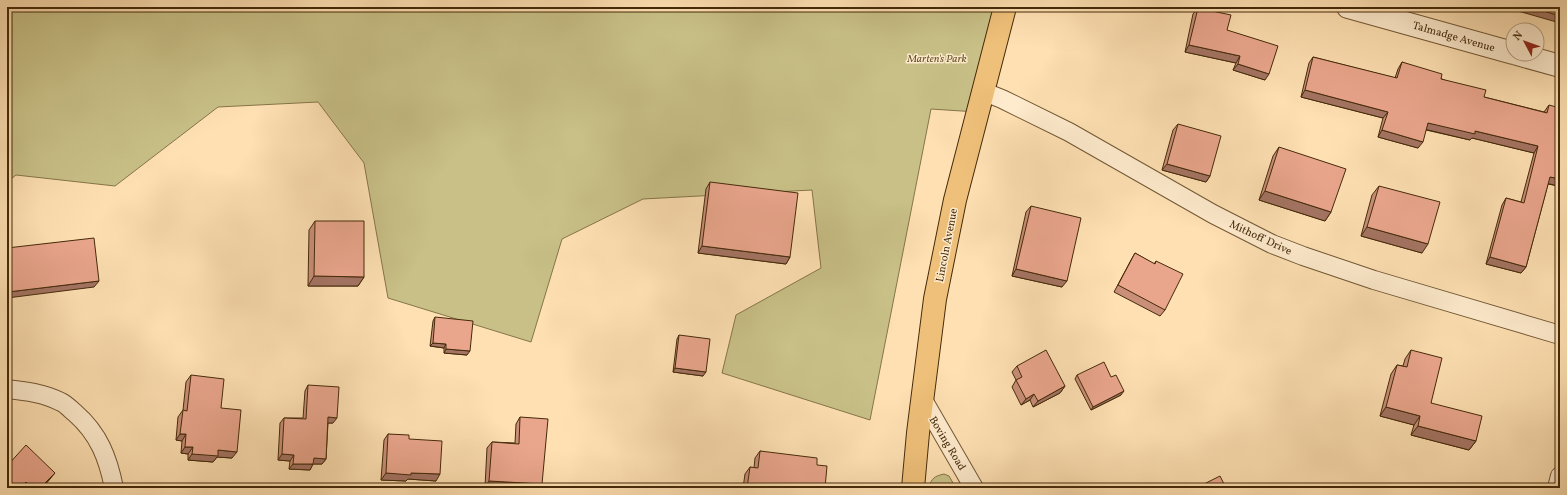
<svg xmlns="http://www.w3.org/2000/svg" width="1567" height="495" viewBox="0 0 1567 495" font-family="Vollkorn,serif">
	<rect width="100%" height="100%" fill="#fee0b2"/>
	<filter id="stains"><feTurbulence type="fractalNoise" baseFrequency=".005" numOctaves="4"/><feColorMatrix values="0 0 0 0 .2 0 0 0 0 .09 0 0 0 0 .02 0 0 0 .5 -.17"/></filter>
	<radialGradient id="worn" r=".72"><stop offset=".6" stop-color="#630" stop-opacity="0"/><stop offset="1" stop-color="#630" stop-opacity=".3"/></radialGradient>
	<path fill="#c8c087" stroke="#867548" d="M7,7H1005L977,112L931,109L870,420L722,373L736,315L821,268L812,190L643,199L562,239L531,342L388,298L364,163L318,102L218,107L115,186L16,175L7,182Z
		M944,474L949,476L956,488H929C931,478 935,476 944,474Z"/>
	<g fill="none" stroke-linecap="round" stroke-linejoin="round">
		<g stroke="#725834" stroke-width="20">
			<path id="minor" d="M982,91L1002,99L1069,132L1213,214L1272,244L1303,256L1374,280L1560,335
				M7,389C25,391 44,393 61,402C66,404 71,410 75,413C99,434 108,458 114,488
				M922,398L974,488
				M1557,488L1560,476"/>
		</g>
		<g stroke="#725834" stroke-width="24">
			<path id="tertiary" d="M1348,7L1513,53
				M1517,54L1560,66"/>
		</g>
		<g stroke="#442a0a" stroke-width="24">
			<path id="primary" d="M913,488L918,433L935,299L955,200L1005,7"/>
		</g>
		<use href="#minor" stroke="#feebcd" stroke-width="18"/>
		<use href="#tertiary" stroke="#feebcd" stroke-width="22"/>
		<use href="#primary" stroke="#efc079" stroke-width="22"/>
	</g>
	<path fill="#c98f79" stroke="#442a0a" d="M1198,8L1227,30L1265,80L1233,70L1236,63L1185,52L1193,14Z
		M1313,57L1395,78L1398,69L1402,62L1484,97L1544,112L1549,105L1558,186L1548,184L1526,267L1521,273L1486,264L1502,205L1506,198L1521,202L1534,153L1472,138L1470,140L1426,130L1418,148L1378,137L1383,118L1301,97L1309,63Z
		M1178,124L1210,176L1206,182L1162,170L1173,130Z
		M1279,147L1331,212L1325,221L1259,200L1273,156Z
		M710,182L790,257L786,264L698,253L706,189Z
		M1379,186L1422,253L1361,236L1372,195Z
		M1031,206L1062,287L1012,276L1026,212Z
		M315,221L364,277L358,286H308L309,230Z
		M1135,253L1154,264L1156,261L1165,310L1160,316L1114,292L1131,260Z
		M435,317L467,355L444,353V348L430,346L433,321Z
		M679,335L703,376L673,372L677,339Z
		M1411,350L1431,403L1476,441L1469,450L1411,435L1414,425L1380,416L1391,374L1397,365L1403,366L1405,359Z
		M1017,366L1065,386L1060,393L1033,407L1030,400L1021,405L1012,387L1016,380L1012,372Z
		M191,375L221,408L232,458L217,457L213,462L188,460V454L181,453L182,441L176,440L178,417L183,410L186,382Z
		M1077,375L1111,377L1121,395L1091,410L1075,379Z
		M308,385L333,423H328L326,459L322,464H313L310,470L289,469L290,461L278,460L280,423L284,418H303L305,391Z
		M520,417L542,484L539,488H495L485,487L487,448L492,442L515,443L516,424Z
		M388,434L409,439L436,481L408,479L406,481L381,480L384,440Z
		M760,451L817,465L825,488H743L745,474L750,467L754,468L755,458Z
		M7,466L50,479L42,488H7Z"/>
	<path fill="#a47463" stroke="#442a0a" d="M1521,7H1531L1560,16V23L1518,11Z
		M1189,45L1240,56L1236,63L1185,52Z
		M1238,64L1269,74L1265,80L1233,70Z
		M1305,90L1388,112L1383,118L1301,97Z
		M1428,123L1475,131L1538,146L1534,153L1472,138L1470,140L1424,129Z
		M1382,130L1423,142L1418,148L1378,137Z
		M1167,164L1210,176L1206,182L1162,170Z
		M1550,177L1560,179V183L1558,186L1546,183Z
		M1265,191L1331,212L1325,221L1259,200Z
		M1367,227L1428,244L1422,253L1361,236Z
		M702,246L790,257L786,264L698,253Z
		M1490,257L1526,267L1521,273L1486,264Z
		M1016,269L1067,281L1062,287L1012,276Z
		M314,276L364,277L358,286H308Z
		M99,281L94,287L7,298V293L8,292Z
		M433,343L446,344L444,348L430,346Z
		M446,349L470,351L467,355L444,353Z
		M675,368L706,372L703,376L673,372Z
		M1065,386L1060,393L1033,407L1038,401Z
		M1124,391L1121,395L1091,410L1093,407Z
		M1034,394L1030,400L1021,405L1026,399Z
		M1386,407L1420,416L1414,425L1380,416Z
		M328,417L337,418L333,423H324Z
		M1418,426L1476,441L1469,450L1411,435Z
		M180,434H186L182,441L176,440Z
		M185,447H193L188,454L181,453Z
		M218,450L237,452L232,458L217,457L213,462L188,460L192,454Z
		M282,454L294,455L290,461L278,460Z
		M314,458L326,459L322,464H310Z
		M293,464H313L310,470L289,469Z
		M55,473L50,479L42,488H40Z
		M386,473H411L440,474L436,481L408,479L406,481L381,480Z
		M489,481L542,484L539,488H495L485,487Z"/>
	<path fill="#eaa68d" stroke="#442a0a" d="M1531,7H1560V16Z
		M1198,8L1231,15L1227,30L1278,46L1269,74L1238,64L1240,56L1189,45Z
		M1313,57L1397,78L1402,62L1442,74L1441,79L1486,90L1484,97L1547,113L1549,105L1560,108V179L1550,177L1526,267L1490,257L1506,198L1524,203L1538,146L1475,131V134L1428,123L1423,142L1382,130L1388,112L1305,90Z
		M1178,124L1221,136L1210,176L1167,164Z
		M1279,147L1346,169L1331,212L1265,191Z
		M710,182L798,193L790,257L702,246Z
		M1379,186L1440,202L1428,244L1367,227Z
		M1031,206L1081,218L1067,281L1016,269Z
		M315,221H364V277L314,276Z
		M94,238L99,281L8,292L7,286V248Z
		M1135,253L1155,264L1156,261L1183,274L1165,310L1118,285Z
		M435,317L473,321L470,351L446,349V344L433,343Z
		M679,335L710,339L706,372L675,368Z
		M1046,350L1065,386L1038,401L1034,394L1026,399L1016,380L1022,377L1017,366Z
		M1411,350L1442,358L1431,403L1482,416L1476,441L1418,426L1420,416L1386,407L1397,365L1407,367Z
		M1104,362L1111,377L1116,375L1124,391L1093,407L1077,375Z
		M191,375L224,379L221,408L241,410L237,452L218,450V456L192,454L193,447H185L186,434H180L183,410L187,411Z
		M308,385L339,387L337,418L328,417L326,459L314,458L313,464H293L294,455L282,454L284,418L306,419Z
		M520,417L548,419L542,484L489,481L492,442L519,444Z
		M388,434L409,435V439L442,441L440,474L411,473V475L386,473Z
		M26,445L55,473L40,488H32L26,482L20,488H7V466Z
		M760,451L817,458V465L827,466L825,488H747L750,467L758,468Z
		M1220,476L1226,488H1196Z"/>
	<g text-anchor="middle" stroke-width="3" stroke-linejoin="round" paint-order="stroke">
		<g font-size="11" fill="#442a0a" stroke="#feebcd">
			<text transform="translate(1454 36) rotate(16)" y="4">Talmadge Avenue</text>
			<text transform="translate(1261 237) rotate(25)" y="4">Mithoff Drive</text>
			<text transform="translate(946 245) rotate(-79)" y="4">Lincoln Avenue</text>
			<text transform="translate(948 443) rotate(59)" y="4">Boving Road</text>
		</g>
		<g font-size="11" font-style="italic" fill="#655029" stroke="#feebcd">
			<text x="937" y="62">Marten's Park</text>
		</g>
	</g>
	<rect width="1567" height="495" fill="none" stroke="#fee0b2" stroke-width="24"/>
	<rect x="8" y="8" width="1551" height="479" fill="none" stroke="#442a0a" stroke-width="2"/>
	<rect x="12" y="12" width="1543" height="471" fill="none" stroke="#442a0a"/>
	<g transform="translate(1525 42) rotate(311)"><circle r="19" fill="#feebcd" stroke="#b49e7f"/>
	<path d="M0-3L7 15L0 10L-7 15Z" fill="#8f2418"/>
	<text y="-6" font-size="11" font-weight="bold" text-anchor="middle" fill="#442a0a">N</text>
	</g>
	<rect width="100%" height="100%" filter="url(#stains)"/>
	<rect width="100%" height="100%" fill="url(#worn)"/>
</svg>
